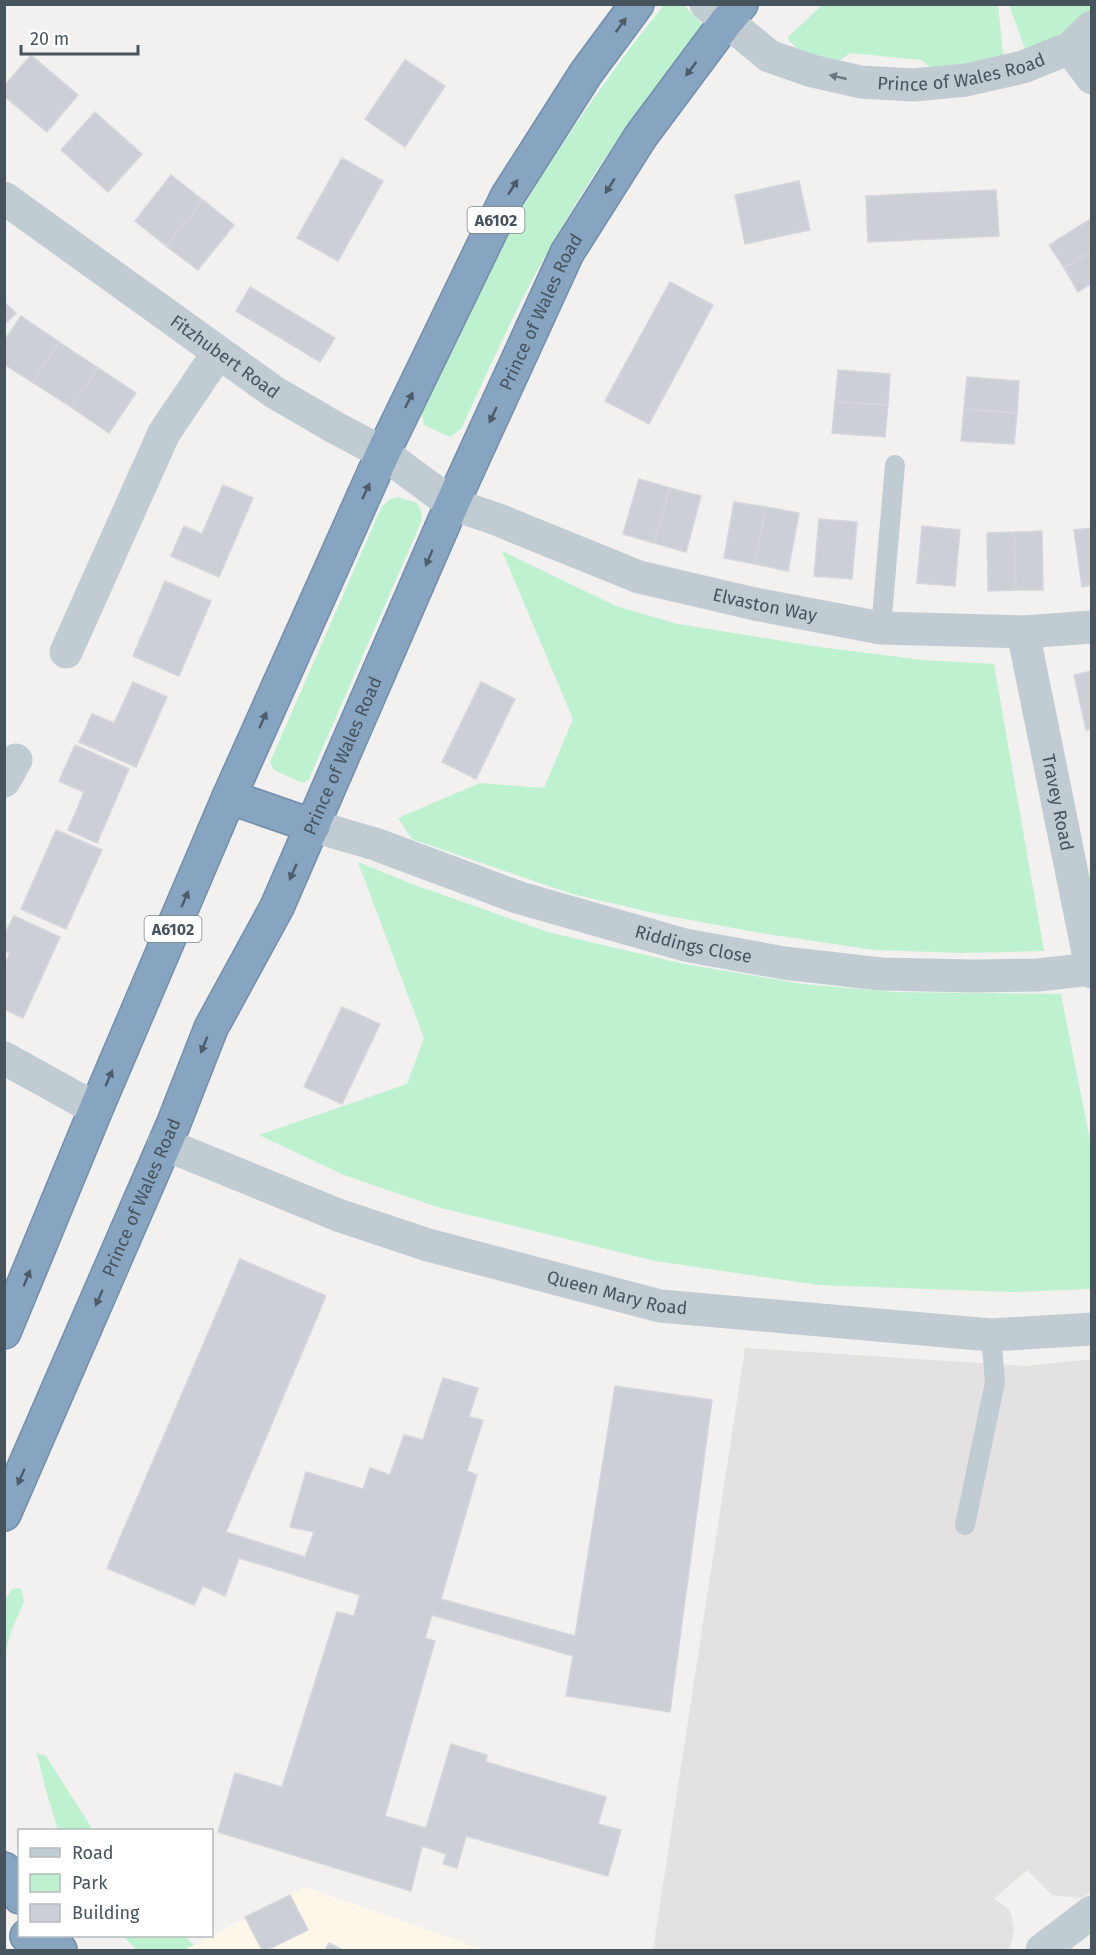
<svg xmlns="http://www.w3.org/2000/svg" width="1096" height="1955" viewBox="0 0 1096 1955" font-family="'Fira Sans',sans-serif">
	<rect width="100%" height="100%" fill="#f3f0f0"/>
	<path fill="#fdf7ea" d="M306,1887L485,1950H184Z"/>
	<path fill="#e4e1e2" d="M745,1348L1026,1366L1091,1359V1892L1082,1898L1052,1895L1027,1870L994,1899L1010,1910L1014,1929L1010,1950H653Z"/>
	<path fill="#bef1d0" d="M664,5H684L703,25C652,91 602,157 560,230C522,294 492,362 461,429L450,437L424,425L422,413C455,339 487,265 530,195C570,130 616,64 664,5Z
		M822,5H998L1004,61L933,69L921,60L850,53L835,64L797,49L787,38Z
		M1009,5H1091V13L1066,32L1026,51Z
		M398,497L417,503L421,511L422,520L309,779L303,783L274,770L270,762L382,506L391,499Z
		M502,551L616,606L678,624L820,647L923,660L994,664L1044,951L963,953L874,950L760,933L658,914L572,894L412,839L398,818L480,783L544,788L573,719Z
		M358,862L412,884L548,932L684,964L803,984L894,992L1061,994L1091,1145V1289L1013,1292L818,1285L655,1261L437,1207L344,1175L259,1135L407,1084L424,1038Z
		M18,1588L22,1590L24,1602L11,1631L5,1656V1600L12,1589Z
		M37,1753L46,1756L93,1830H58L45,1787Z
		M123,1936H185L194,1945L184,1950H137Z"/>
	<path fill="#cccfd5" stroke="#d4d6dc" stroke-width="1.5" d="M31,55L78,95L47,132L4,96V86Z
		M405,60L445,86L405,147L365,119Z
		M95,112L142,154L108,192L61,150Z
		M342,158L383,181L338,261L297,238Z
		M171,175L203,200L166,246L135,221Z
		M799,181L810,230L745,244L735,195Z
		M996,190L999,236L868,242L866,196Z
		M203,200L234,225L198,270L166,246Z
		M1092,218V251L1064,268L1049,245Z
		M1092,251V283L1078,292L1064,268Z
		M670,282L713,305L649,424L605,401Z
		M250,287L335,338L320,362L236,311Z
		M4,302L16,313L4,325Z
		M21,316L59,342L32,382L4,364V341Z
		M59,342L98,368L71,407L32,382Z
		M98,368L136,393L109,433L71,407Z
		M838,370L890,374L888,405L835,402Z
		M967,377L1019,381L1017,413L964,409Z
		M835,402L888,405L885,437L832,433Z
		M964,409L1017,413L1014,444L961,441Z
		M639,479L670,488L654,543L623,534Z
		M223,485L253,498L219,577L171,556L184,526L202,534Z
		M670,488L701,496L686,552L654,543Z
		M734,502L766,507L755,564L724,558Z
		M766,507L799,513L788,571L755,564Z
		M819,519L857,522L852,579L814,576Z
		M922,526L960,530L955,586L917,583Z
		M1092,528V585L1082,587L1074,530Z
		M1042,531L1043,590H1016L1014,532Z
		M1014,532L1016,590L988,591L987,533Z
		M165,581L211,601L179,676L133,656Z
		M1092,671V729L1086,730L1074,675Z
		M133,682L167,697L136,767L79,742L92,714L114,723Z
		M481,682L515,699L476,779L442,762Z
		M75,745L129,769L97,843L68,830L84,792L59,781Z
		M56,830L102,850L66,929L21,909Z
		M14,916L60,937L23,1018L4,1009V966L10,953L4,951V935Z
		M342,1007L380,1024L342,1104L304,1087Z
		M240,1259L326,1296L226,1532L305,1557L314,1532L290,1527L306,1472L363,1489L370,1468L390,1475L404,1435L423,1440L443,1378L478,1388L469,1417L483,1420L467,1471L477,1475L441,1599L575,1636L615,1386L712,1400L670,1712L566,1696L573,1656L432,1615L425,1638L435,1641L385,1816L426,1828L451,1744L487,1755L486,1762L606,1797L598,1824L621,1830L608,1876L466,1836L457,1868L443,1864L446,1854L422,1846L411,1891L218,1832L235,1773L282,1787L337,1612L354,1616L360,1595L239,1558L225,1596L203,1586L194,1605L107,1568Z
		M290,1895L308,1930L267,1950H262L245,1917Z
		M329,1943L343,1950H325Z"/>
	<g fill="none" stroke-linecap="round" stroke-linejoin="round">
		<g stroke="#728fac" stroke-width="36">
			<g id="highway">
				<path d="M229,797L313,826"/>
				<path d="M4,1332L96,1109L229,797L383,453L507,197L586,73L637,4"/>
				<path id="s6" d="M4,1514L173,1125L211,1028L277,907L452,504L567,253L641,136L726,22L741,4"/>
				<path d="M4,1869L20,1897"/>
				<path d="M27,1936L60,1950"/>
			</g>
		</g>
		<path stroke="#c0cbd2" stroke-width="20" d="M881,628L895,465
			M965,1525L995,1382L991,1335"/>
		<g stroke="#c0cbd2" stroke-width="33">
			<path id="s1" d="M706,4L769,56L812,71L861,82L914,85L966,80L1023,67L1070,48L1092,27"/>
			<path d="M1070,48L1092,78"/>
			<path id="s2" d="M4,198L274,392L334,427L383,453L452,504L496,519L639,577L755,604L881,628L1023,632L1092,627"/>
			<path id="s3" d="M1023,632L1092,972"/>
			<path d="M66,652L164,433L218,353"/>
			<path d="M4,781L16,760"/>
			<path id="s4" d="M313,826L375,844L520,898L685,945L784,963L881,974L974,976L1038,975L1091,969"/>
			<path d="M4,1058L96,1109"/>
			<path id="s5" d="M164,1144L338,1215L428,1245L660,1306L991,1335L1092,1329"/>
			<path d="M1042,1950L1092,1912"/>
		</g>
		<use href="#highway" stroke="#87a4c0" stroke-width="33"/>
	</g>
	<defs><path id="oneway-solid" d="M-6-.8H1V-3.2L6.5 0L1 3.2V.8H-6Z" transform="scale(1.5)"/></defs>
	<g fill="#4d5c68">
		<use href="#oneway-solid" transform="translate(621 25) rotate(-54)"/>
		<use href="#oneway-solid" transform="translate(691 69) rotate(127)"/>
		<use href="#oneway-solid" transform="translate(610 186) rotate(122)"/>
		<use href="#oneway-solid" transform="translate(513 187) rotate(-57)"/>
		<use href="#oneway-solid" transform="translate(409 400) rotate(-64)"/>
		<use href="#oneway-solid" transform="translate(493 415) rotate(115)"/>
		<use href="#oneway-solid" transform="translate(366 491) rotate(-65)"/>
		<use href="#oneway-solid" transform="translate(429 558) rotate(113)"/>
		<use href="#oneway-solid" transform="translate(263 720) rotate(-66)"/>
		<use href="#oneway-solid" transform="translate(293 872) rotate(114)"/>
		<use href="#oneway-solid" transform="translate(185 899) rotate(-67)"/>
		<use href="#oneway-solid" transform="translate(204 1045) rotate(112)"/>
		<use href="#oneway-solid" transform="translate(109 1078) rotate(-67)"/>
		<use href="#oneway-solid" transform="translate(27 1278) rotate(-68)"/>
		<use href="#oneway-solid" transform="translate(99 1298) rotate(114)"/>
		<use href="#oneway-solid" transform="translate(21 1477) rotate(114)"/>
	</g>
	<use fill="#6b7881" href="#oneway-solid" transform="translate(838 77) rotate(-167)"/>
	<g text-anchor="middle" stroke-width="4.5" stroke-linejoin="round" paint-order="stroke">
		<g fill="#fff" stroke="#7e878e" stroke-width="1.5">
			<rect x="467.5" y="207" width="57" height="26" rx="4.5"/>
			<rect x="144.5" y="916" width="57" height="26" rx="4.5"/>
		</g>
		<g font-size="16" font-weight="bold" fill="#47545e">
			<text x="496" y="226">A6102</text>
			<text x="173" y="935">A6102</text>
		</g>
		<g font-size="18" fill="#47545e" stroke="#fff">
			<text dy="6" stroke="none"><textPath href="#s1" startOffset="279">Prince of Wales Road</textPath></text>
			<text dy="6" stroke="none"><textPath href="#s6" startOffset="1317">Prince of Wales Road</textPath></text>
			<text dy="6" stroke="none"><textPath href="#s2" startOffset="272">Fitzhubert Road</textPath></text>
			<text dy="6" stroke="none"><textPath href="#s2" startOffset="873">Elvaston Way</textPath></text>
			<text dy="6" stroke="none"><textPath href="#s6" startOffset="831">Prince of Wales Road</textPath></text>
			<text dy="6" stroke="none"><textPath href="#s3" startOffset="174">Travey Road</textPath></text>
			<text dy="6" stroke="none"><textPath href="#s4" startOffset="399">Riddings Close</textPath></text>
			<text dy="6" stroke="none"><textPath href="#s6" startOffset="345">Prince of Wales Road</textPath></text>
			<text dy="6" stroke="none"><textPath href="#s5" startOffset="478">Queen Mary Road</textPath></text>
		</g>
	</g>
	<rect width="1096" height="1955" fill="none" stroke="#47545e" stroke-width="12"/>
	<rect x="18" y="1829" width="195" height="108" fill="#ffffff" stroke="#b5bbbf" stroke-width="1.5"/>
	<rect x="30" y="1848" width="30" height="9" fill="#c0cbd2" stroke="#b5bbbf" stroke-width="1.5"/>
	<text x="72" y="1859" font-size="18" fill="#47545e">Road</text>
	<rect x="30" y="1874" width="30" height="18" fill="#bef1d0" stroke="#b5bbbf" stroke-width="1.5"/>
	<text x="72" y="1889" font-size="18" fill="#47545e">Park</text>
	<rect x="30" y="1904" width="30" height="18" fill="#cccfd5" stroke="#b5bbbf" stroke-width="1.5"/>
	<text x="72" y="1919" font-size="18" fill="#47545e">Building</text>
	<path d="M21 45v9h117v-9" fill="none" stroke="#47545e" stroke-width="3"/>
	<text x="30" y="45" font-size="18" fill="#47545e" stroke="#ffffff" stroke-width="4.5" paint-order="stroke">20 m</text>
</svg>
